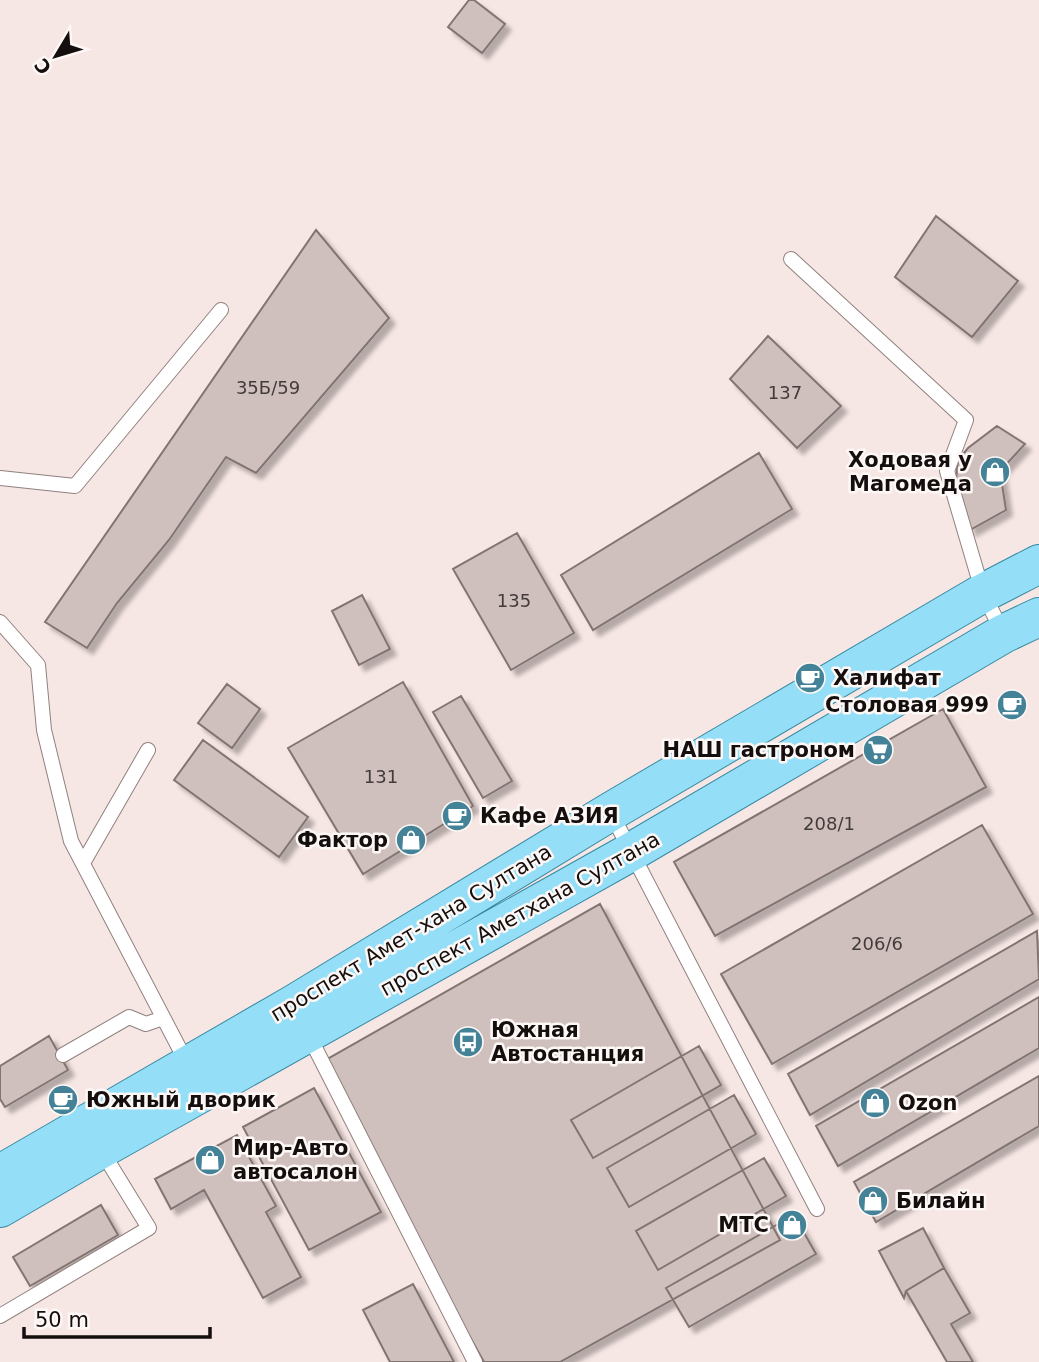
<svg xmlns="http://www.w3.org/2000/svg" width="1039" height="1362" viewBox="0 0 1039 1362" font-family="'DejaVu Sans',sans-serif">
	<defs>
		<filter id="shadow"><feDropShadow dx="6" dy="6" stdDeviation="2" flood-color="#0004"/></filter>
	</defs>
	<rect width="100%" height="100%" fill="#f7e7e4"/>
	<path fill="#cfc0bd" stroke="#827471" stroke-width="2" filter="url(#shadow)" d="M469,0H474L505,24L482,53L448,27Z
		M936,216L1018,281L972,337L895,277Z
		M316,230L389,318L256,473L226,457L169,540L117,603L87,648L45,622Z
		M768,336L841,406L797,448L730,379Z
		M997,426L1025,444L1000,471L1006,510L970,530L956,480L958,460L968,448Z
		M759,453L792,509L593,630L561,575Z
		M517,533L574,633L511,670L453,569Z
		M362,595L390,649L359,665L332,611Z
		M403,682L473,806L363,874L288,748Z
		M227,684L260,709L232,748L198,723Z
		M461,696L512,781L483,798L433,712Z
		M943,709L986,787L715,936L674,862Z
		M203,740L308,817L279,857L174,780Z
		M982,825L1033,914L772,1064L721,974Z
		M600,904L780,1240L560,1362H484L317,1065Z
		M1037,931L1039,979L810,1115L788,1074Z
		M1039,997V1048L838,1166L816,1126Z
		M49,1036L68,1070L5,1107L0,1099V1066Z
		M699,1046L721,1085L593,1158L571,1120Z
		M1039,1076V1126L876,1222L854,1182Z
		M314,1088L381,1212L309,1250L243,1127Z
		M734,1095L756,1134L629,1207L607,1168Z
		M237,1135L276,1206L266,1212L301,1277L263,1298L204,1190L171,1209L155,1179Z
		M764,1158L786,1196L658,1270L636,1231Z
		M101,1205L118,1235L30,1286L13,1257Z
		M794,1215L816,1254L689,1327L666,1288Z
		M923,1228L944,1268L906,1291L904,1298L879,1251Z
		M944,1268L970,1313L951,1324L973,1362H947L906,1291Z
		M413,1284L454,1362H390L363,1310Z"/>
	<g fill="none" stroke-linecap="round" stroke-linejoin="round">
		<g stroke="#90817f" stroke-width="16">
			<path id="service" d="M791,259L966,420L947,471L983,593L1003,633
				M0,478L75,486L221,310
				M0,622L38,665L44,730L71,841L187,1063
				M611,813L817,1209
				M83,863L148,750
				M308,1034L475,1362
				M63,1055L129,1017L146,1024L163,1018
				M0,1316L149,1228L101,1150"/>
		</g>
		<g stroke="#3889a2" stroke-width="40">
			<path id="primary" d="M0,1174L294,1004L610,812L983,593L1039,564
				M0,1208L101,1149L631,852L1003,634L1039,617"/>
		</g>
		<use href="#service" stroke="#fff" stroke-width="14"/>
		<use href="#primary" stroke="#94dff7" stroke-width="38"/>
	</g>
	<defs>
		<g id="shop-disc" transform="scale(1.575)"><circle r="9.5" fill="#438297" stroke="#fdf7f5"/><path d="M-5-2.5h2.3a2.7 3.5 0 0 1 5.4 0H5L5.5 6h-11ZM-1.5-2.5h3a1.5 2.3 0 0 0-3 0Z" fill="#fff"/></g>
		<g id="cafe-disc" transform="scale(1.575)"><circle r="9.5" fill="#438297" stroke="#fdf7f5"/><path d="M-5.5-4.5H6V0H3Q3 3.5 0 3.5H-2.5Q-5.5 3.5-5.5 0ZM3-3.2v2h1.7v-2ZM-6 4.5H4V6H-6Z" fill="#fff"/></g>
		<g id="supermarket-disc" transform="scale(1.575)"><circle r="9.5" fill="#438297" stroke="#fdf7f5"/><path d="M-6-5.5h2.5l.6 2H6L4.5 2H-2.5L-4.4-4H-6ZM-1.5 3.2a1.3 1.3 0 1 0 .1 0ZM3 3.2a1.3 1.3 0 1 0 .1 0Z" fill="#fff"/></g>
		<g id="bus-disc" transform="scale(1.575)"><circle r="9.5" fill="#438297" stroke="#fdf7f5"/><path d="M-5-6H5V4H4V6H2V4H-2V6H-4V4H-5ZM-3.5-4V0h7V-4ZM-3.5 1.2v1.5H-2V1.2ZM2 1.2v1.5H3.5V1.2Z" fill="#fff"/></g>
	</defs>
	<g fill-rule="evenodd">
		<use href="#shop-disc" x="995" y="472"/>
		<use href="#cafe-disc" x="810" y="678"/>
		<use href="#cafe-disc" x="1012" y="705"/>
		<use href="#supermarket-disc" x="878" y="750"/>
		<use href="#cafe-disc" x="457" y="816"/>
		<use href="#shop-disc" x="411" y="840"/>
		<use href="#bus-disc" x="468" y="1042"/>
		<use href="#cafe-disc" x="63" y="1100"/>
		<use href="#shop-disc" x="875" y="1103"/>
		<use href="#shop-disc" x="210" y="1160"/>
		<use href="#shop-disc" x="873" y="1201"/>
		<use href="#shop-disc" x="792" y="1225"/>
	</g>
	<g text-anchor="middle" stroke-width="5" stroke-linejoin="round" paint-order="stroke">
		<g font-size="18" fill="#433b3a">
			<text x="268" y="394">35Б/59</text>
			<text x="785" y="399">137</text>
			<text x="514" y="607">135</text>
			<text x="381" y="783">131</text>
			<text x="829" y="830">208/1</text>
			<text x="877" y="950">206/6</text>
		</g>
		<g font-size="21" font-weight="bold" fill="#140f0e" stroke="#fdf7f5" text-anchor="start">
			<text x="972" y="467" text-anchor="end">Ходовая у<tspan x="972" dy="24">Магомеда</tspan></text>
			<text x="833" y="685">Халифат</text>
			<text x="989" y="712" text-anchor="end">Столовая 999</text>
			<text x="855" y="757" text-anchor="end">НАШ гастроном</text>
			<text x="480" y="823">Кафе АЗИЯ</text>
			<text x="388" y="847" text-anchor="end">Фактор</text>
			<text x="491" y="1037">Южная<tspan x="491" dy="24">Автостанция</tspan></text>
			<text x="86" y="1107">Южный дворик</text>
			<text x="898" y="1110">Ozon</text>
			<text x="233" y="1155">Мир-Авто<tspan x="233" dy="24">автосалон</tspan></text>
			<text x="896" y="1208">Билайн</text>
			<text x="769" y="1232" text-anchor="end">МТС</text>
		</g>
		<g font-size="21" fill="#140f0e" stroke="#fdf7f5">
			<text transform="translate(520 914) rotate(-29)" y="7">проспект Аметхана Султана</text>
			<text transform="translate(411 933) rotate(-31)" y="7">проспект Амет-хана Султана</text>
		</g>
	</g>
	<g transform="translate(56 56) rotate(232)" stroke="#fdf7f5" stroke-width="5" paint-order="stroke">
	<path d="M0-5L12 26L0 18L-12 26Z" fill="#140f0e"/>
	<text y="-10" font-size="19" font-weight="bold" text-anchor="middle" fill="#140f0e">С</text>
	</g>
	<path d="M24 1327v10h186v-10" fill="none" stroke="#140f0e" stroke-width="3.5"/>
	<text x="35" y="1327" font-size="21" fill="#140f0e" stroke="#fdf7f5" stroke-width="5" paint-order="stroke">50 m</text>
</svg>
